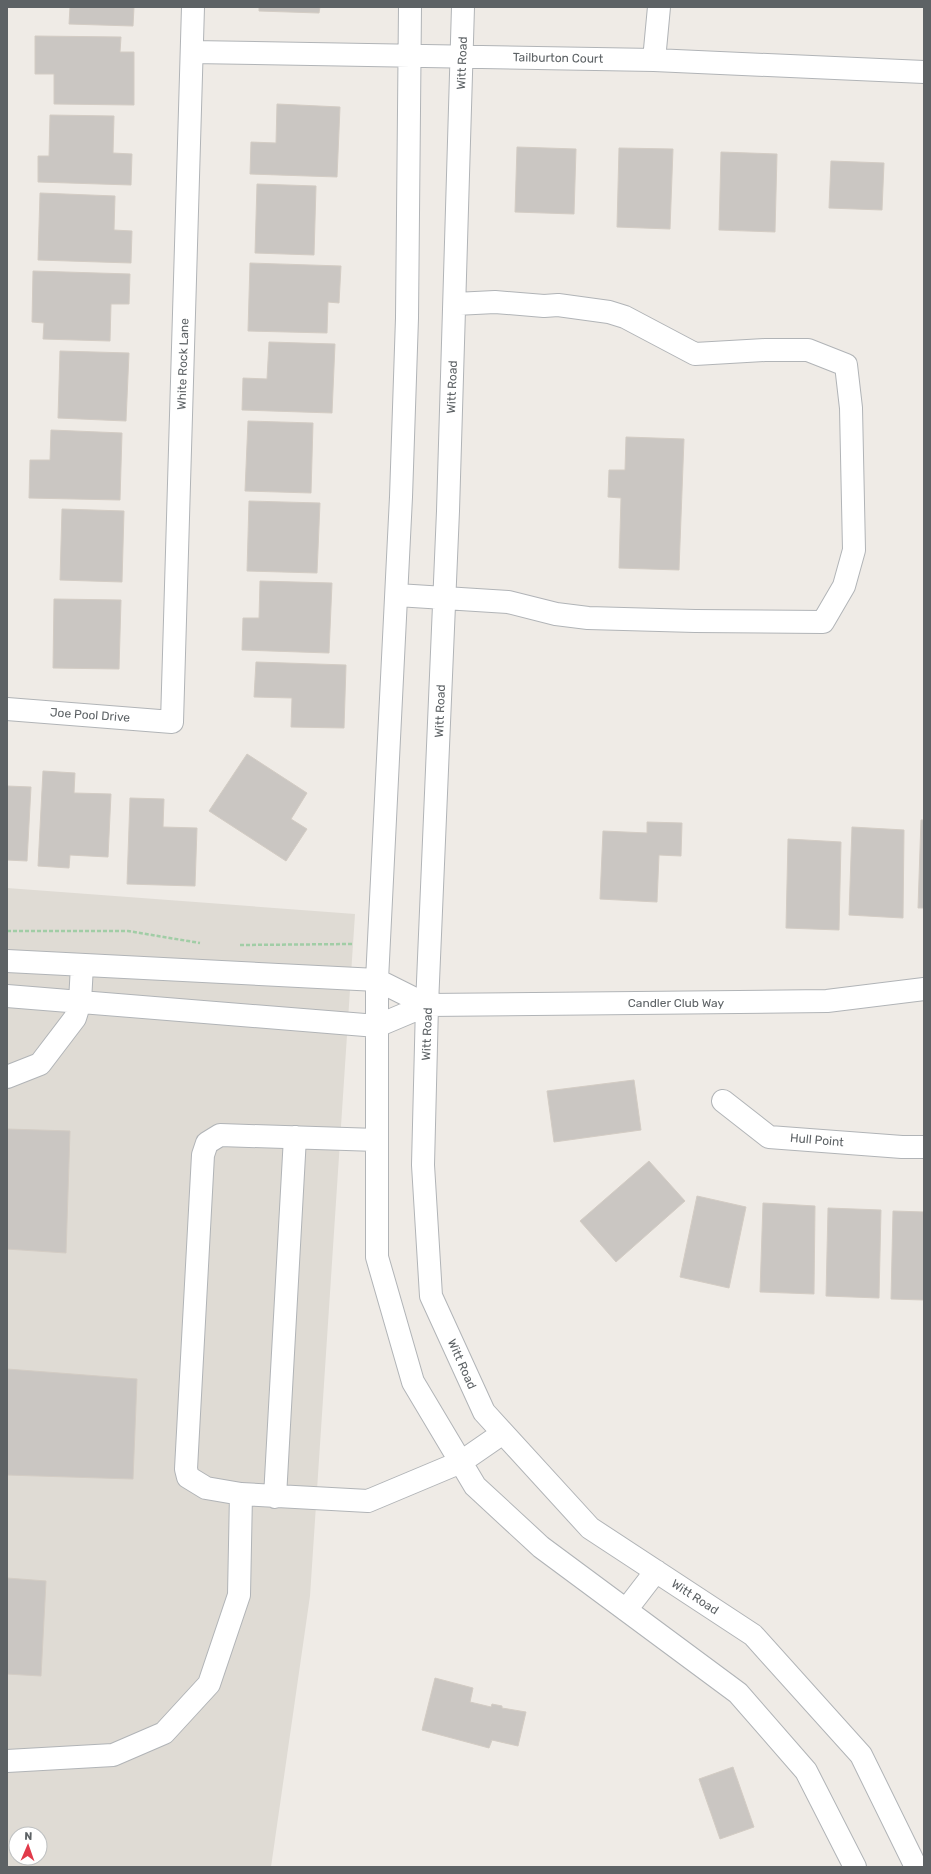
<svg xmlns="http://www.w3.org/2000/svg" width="931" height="1874" viewBox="0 0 931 1874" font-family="Rubik,sans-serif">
	<rect width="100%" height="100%" fill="#efebe6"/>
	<path fill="#dfdbd4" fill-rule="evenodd" d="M7,888L355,914L310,1596L271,1867H7ZM16,1834H40V1858H16Z"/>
	<path fill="#cac6c2" stroke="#d3ccc4" d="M70,7H134L133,26L69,24Z
		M259,7H320L319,13L259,11Z
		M35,36L121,37L120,52H134V105L54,104V74H35Z
		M277,104L340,107L337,177L250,174L251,142L276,143Z
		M50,115L114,116L113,153L132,154L131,185L38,182V156H49Z
		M517,147L576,149L574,214L515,212Z
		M619,148L673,149L670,229L617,227Z
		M721,152L777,154L775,232L719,230Z
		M831,161L884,163L882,210L829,208Z
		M257,184L316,186L314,255L255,253Z
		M40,193L115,196L114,230L132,231L131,263L38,260Z
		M250,263L341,266L339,303L328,302L327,333L248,331Z
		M33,271L130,274L129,304H111L110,341L43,339L44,323L32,322Z
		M269,342L335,344L332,413L242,410L243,378L267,379Z
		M60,351L129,353L126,421L58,418Z
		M248,421L313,423L311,493L245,491Z
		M51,430L122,433L120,500L29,498L30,460H50Z
		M626,437L684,439L679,570L619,568L621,498L608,497L609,470H625Z
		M249,501L320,503L317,573L247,571Z
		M62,509L124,511L122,582L60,580Z
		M260,581L332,583L329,653L242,650L243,618H259Z
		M54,599L121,600L119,669L53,668Z
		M256,662L346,665L344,728L291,727L292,698L254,697Z
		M247,754L307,793L291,819L307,829L286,861L209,811Z
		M43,771L75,773L74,793L111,794L108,857L70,855L69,868L38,866Z
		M7,786L31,787L27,861L7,860Z
		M130,798L164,799L163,827L197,828L195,886L127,884Z
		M921,820H924V908H918Z
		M647,822L682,823L681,856L659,855L657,902L600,899L603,831L647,833Z
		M852,827L904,830L903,918L849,915Z
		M788,839L841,842L839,930L786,928Z
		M634,1080L641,1130L554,1142L547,1091Z
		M7,1129L70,1131L66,1253L7,1249Z
		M649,1161L685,1201L616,1262L580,1221Z
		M697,1196L746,1207L729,1288L680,1277Z
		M763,1203L815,1206L814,1294L760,1292Z
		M828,1208L881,1210L879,1298L826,1296Z
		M893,1211L924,1212V1300L891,1299Z
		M7,1369L137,1379L133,1479L7,1475Z
		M7,1578L46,1581L41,1676L7,1674Z
		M435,1678L473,1688L470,1702L491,1707L492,1704L502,1706V1708L526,1712L518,1746L492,1740L489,1748L422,1730Z
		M733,1767L754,1827L720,1839L699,1779Z"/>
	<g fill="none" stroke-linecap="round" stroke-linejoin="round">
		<g stroke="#b1b4b7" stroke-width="24">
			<path id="minor" d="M410,7L407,318L401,497L377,980V1257L413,1382L475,1486L541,1547L738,1693L806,1771L855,1867
				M463,7L448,511L427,1005L423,1165L431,1296L484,1412L590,1528L753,1635L861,1755L916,1867
				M192,52L654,60L924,72
				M654,60L659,7
				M397,595L508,602L556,614L588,618L695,621L823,622L844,586L854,550L851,408L846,365L808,350H765L695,354L625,317L609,312L558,305L544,306L495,302L455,304
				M7,709L172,722L193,7
				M7,961L377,980L427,1005
				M7,996L377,1026L427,1005L827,1001L924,989
				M7,1077L40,1064L75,1018L80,1002L82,965
				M723,1101L769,1137L902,1147H924
				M377,1140L220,1135L207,1143L203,1155L186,1469L188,1477L206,1488L241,1494L368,1501L461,1462L503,1433
				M275,1497L295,1137
				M626,1610L656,1571
				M7,1761L113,1755L164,1733L209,1684L239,1595L241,1494"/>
		</g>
		<path stroke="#a1cda6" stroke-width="2.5" stroke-dasharray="4 2" stroke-linecap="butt" d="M7,931H128L200,943
			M240,945L353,944"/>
		<use href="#minor" stroke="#fff" stroke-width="22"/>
	</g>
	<g text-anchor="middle" stroke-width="3.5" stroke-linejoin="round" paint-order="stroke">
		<g font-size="12" fill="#5d6265" stroke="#fff">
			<text transform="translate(558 58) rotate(1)" y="4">Tailburton Court</text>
			<text transform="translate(462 63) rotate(-88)" y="4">Witt Road</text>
			<text transform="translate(183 364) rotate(-88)" y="4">White Rock Lane</text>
			<text transform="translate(452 387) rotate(-88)" y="4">Witt Road</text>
			<text transform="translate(440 711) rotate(-88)" y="4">Witt Road</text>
			<text transform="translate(90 715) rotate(4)" y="4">Joe Pool Drive</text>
			<text x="676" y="1007">Candler Club Way</text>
			<text transform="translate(427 1034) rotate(-88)" y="4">Witt Road</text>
			<text transform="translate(817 1140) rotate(5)" y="4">Hull Point</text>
			<text transform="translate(462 1364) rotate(66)" y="4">Witt Road</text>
			<text transform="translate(695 1597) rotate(33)" y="4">Witt Road</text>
		</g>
	</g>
	<rect width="931" height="1874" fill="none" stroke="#5d6265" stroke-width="16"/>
	<g transform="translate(28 1846) rotate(2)"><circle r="19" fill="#ffffff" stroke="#bec0c1"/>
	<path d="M0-3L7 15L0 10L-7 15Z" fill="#e13a4a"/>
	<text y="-6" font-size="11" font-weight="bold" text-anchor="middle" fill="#5d6265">N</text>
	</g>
</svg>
